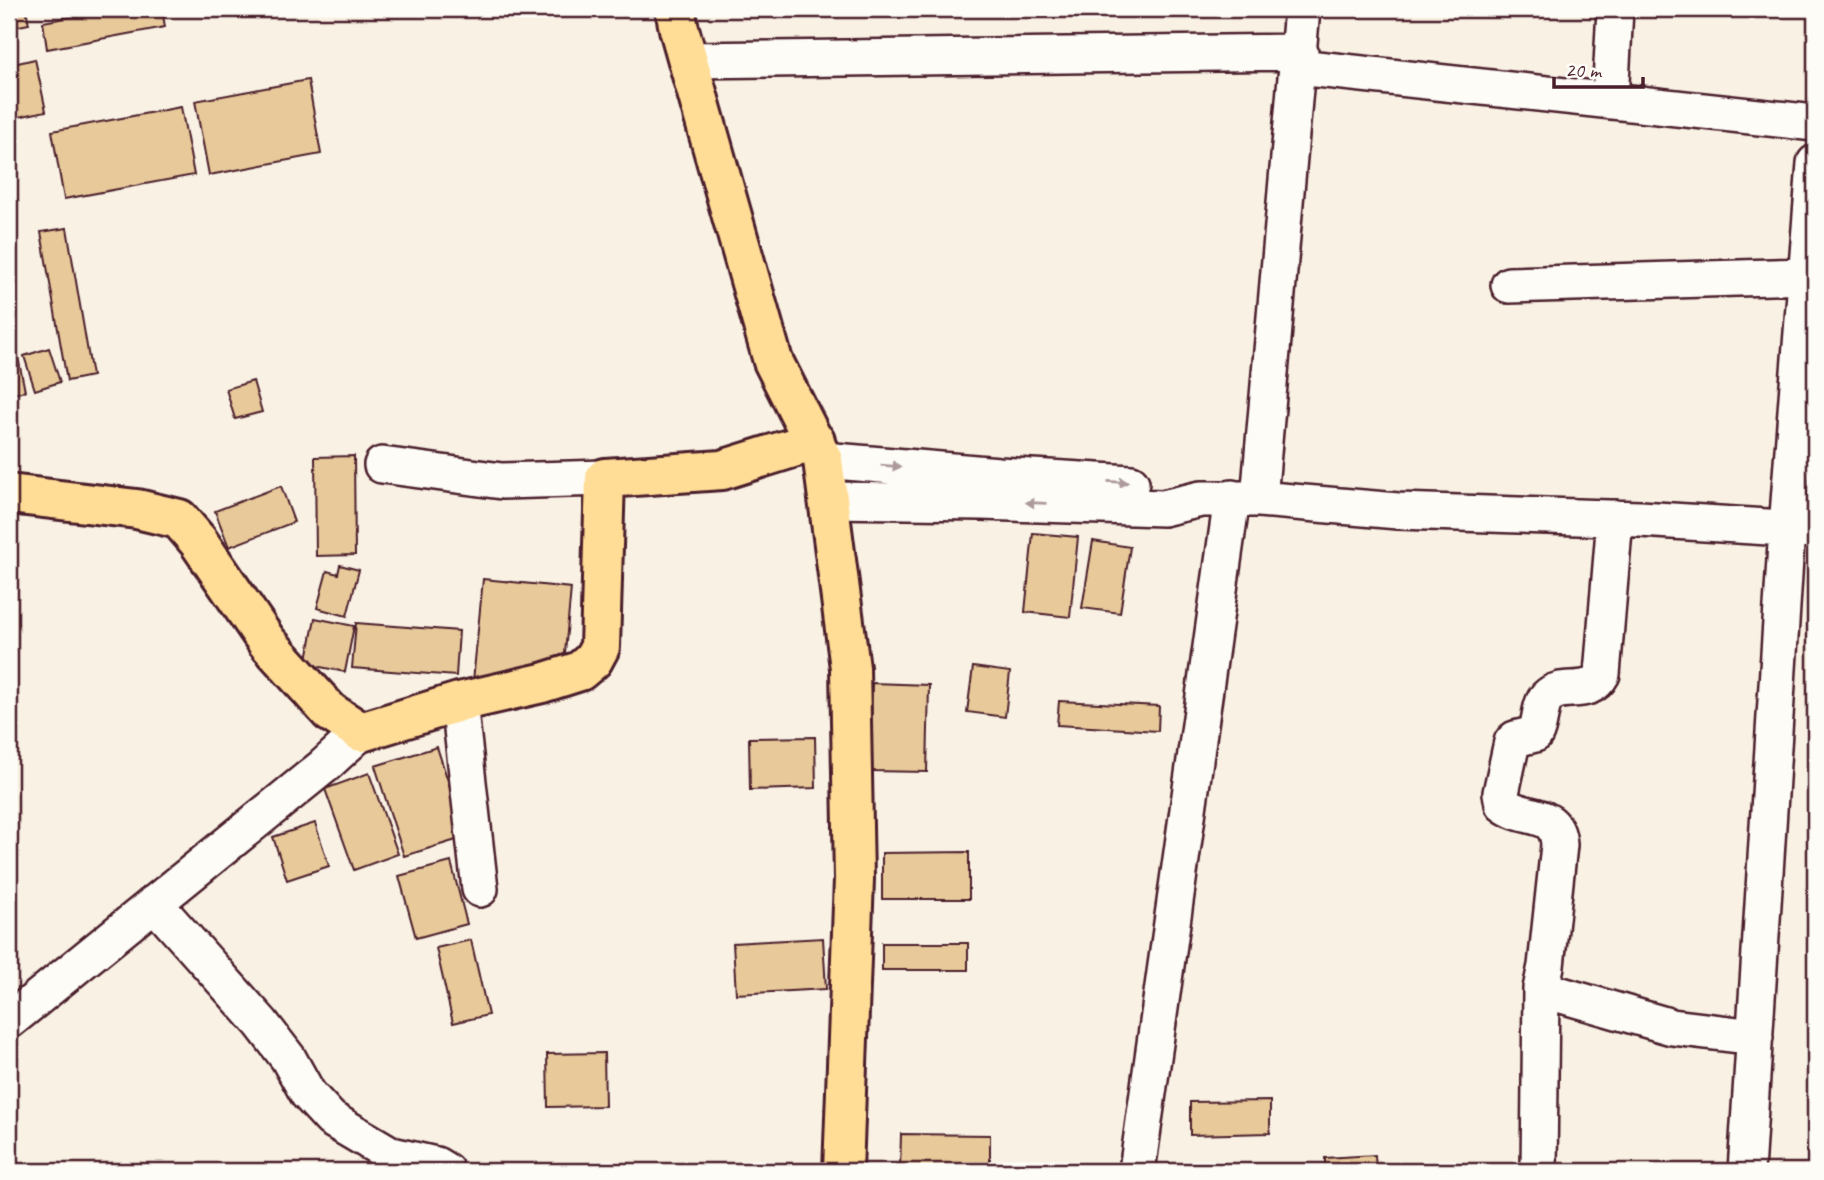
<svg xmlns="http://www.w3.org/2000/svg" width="1824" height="1180" viewBox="0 0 1824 1180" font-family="Caveat,sans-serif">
	<rect width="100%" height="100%" fill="#f9f2e4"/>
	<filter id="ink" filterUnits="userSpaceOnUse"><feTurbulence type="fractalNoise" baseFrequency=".0143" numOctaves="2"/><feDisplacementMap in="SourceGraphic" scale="14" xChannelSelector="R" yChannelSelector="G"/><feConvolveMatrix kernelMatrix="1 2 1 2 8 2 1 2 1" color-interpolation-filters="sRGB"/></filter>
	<g filter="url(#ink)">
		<path fill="#e7c99a" stroke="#4a1f2b" stroke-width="2" d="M9,9H26L29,24L9,28Z
			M115,9H162L165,27L47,49L43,22Z
			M35,59L46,111L9,119V65Z
			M308,80L321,154L209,175L195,101Z
			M181,107L194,175L64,199L52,131Z
			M67,228L92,376L67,381L41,232Z
			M9,313L25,391L9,395Z
			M49,348L60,382L35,390L24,356Z
			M253,381L262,412L235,419L226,389Z
			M354,456L355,555L316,556L315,457Z
			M281,486L294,522L229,547L215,511Z
			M1033,533L1078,537L1070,617L1025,612Z
			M1093,541L1130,547L1120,613L1082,608Z
			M340,565L359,570L347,616L317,608L327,571L338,574Z
			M483,579L571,588L563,675L509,670L507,685L473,681Z
			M315,618L354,626L345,672L306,664Z
			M356,623L459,631L456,676L352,668Z
			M973,667L1010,672L1005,717L967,712Z
			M872,683L929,685L927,772L870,771Z
			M1059,701L1159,706L1158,731L1057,725Z
			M815,737L816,788L750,790L749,738Z
			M437,747L466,837L404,856L375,766Z
			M369,773L398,854L354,870L325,789Z
			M315,823L329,866L287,880L273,837Z
			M969,852V899H882V853Z
			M451,862L467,924L416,938L399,876Z
			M823,938L826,989L736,994L733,943Z
			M471,940L488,1015L453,1023L436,948Z
			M882,943H968V970H882Z
			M604,1053L605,1106L548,1107L547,1054Z
			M1270,1101V1133L1190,1135V1102Z
			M901,1134L990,1135V1171H900Z
			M1375,1155L1376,1171H1325V1158Z"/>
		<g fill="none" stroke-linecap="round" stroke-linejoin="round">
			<g stroke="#4a1f2b" stroke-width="40">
				<path id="minor" d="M688,60L1300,52
					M1298,67L1815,123
					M1610,101L1615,9
					M1509,285L1807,276
					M823,460L999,475L1131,483
					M382,465L502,481L605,478
					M1259,499L1302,9
					M828,500L981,502L1163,508L1201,499H1259L1398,511L1640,519L1815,530
					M459,702L480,889
					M154,903L261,1023L288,1058L308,1094L331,1119L392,1155L436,1165L446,1171
					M1541,989L1672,1027L1755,1037
					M9,1021L324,766L361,732
					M1137,1171L1232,498
					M1539,1171L1541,989L1546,966L1559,845C1557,808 1525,822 1503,804L1501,793L1512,742L1515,739L1535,734C1541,723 1539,706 1547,697C1562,681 1589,699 1602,674L1615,518
					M1746,1171L1787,528L1815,163"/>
			</g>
			<g stroke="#4a1f2b" stroke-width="44">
				<path id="major" d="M675,9L679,29L773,361L823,460L850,668L854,879L843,1171
					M9,494L137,509L179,519L198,541L267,642L330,712L361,732L459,702L542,683L580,671L593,660L600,647L605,478L722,470L815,441"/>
			</g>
			<use href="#minor" stroke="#fdfcf7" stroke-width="35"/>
			<use href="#major" stroke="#ffdd96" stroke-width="38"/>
		</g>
		<defs><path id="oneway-solid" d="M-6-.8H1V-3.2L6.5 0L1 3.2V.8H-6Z" transform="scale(1.75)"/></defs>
		<g fill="#ac999b">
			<use href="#oneway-solid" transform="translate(891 466) rotate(5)"/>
			<use href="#oneway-solid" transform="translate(1118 482) rotate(3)"/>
			<use href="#oneway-solid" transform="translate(1036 503) rotate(-178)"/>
		</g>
	</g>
	<rect width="1824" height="1180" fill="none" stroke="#fdfcf7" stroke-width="35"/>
	<rect x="18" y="18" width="1789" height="1145" fill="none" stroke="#4a1f2b" stroke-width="2.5" filter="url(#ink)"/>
	<path d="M1554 77v10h89v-10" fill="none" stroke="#4a1f2b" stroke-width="3.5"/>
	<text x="1565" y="77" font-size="21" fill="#4a1f2b" stroke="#fdfcf7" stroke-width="5" paint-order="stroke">20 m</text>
</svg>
